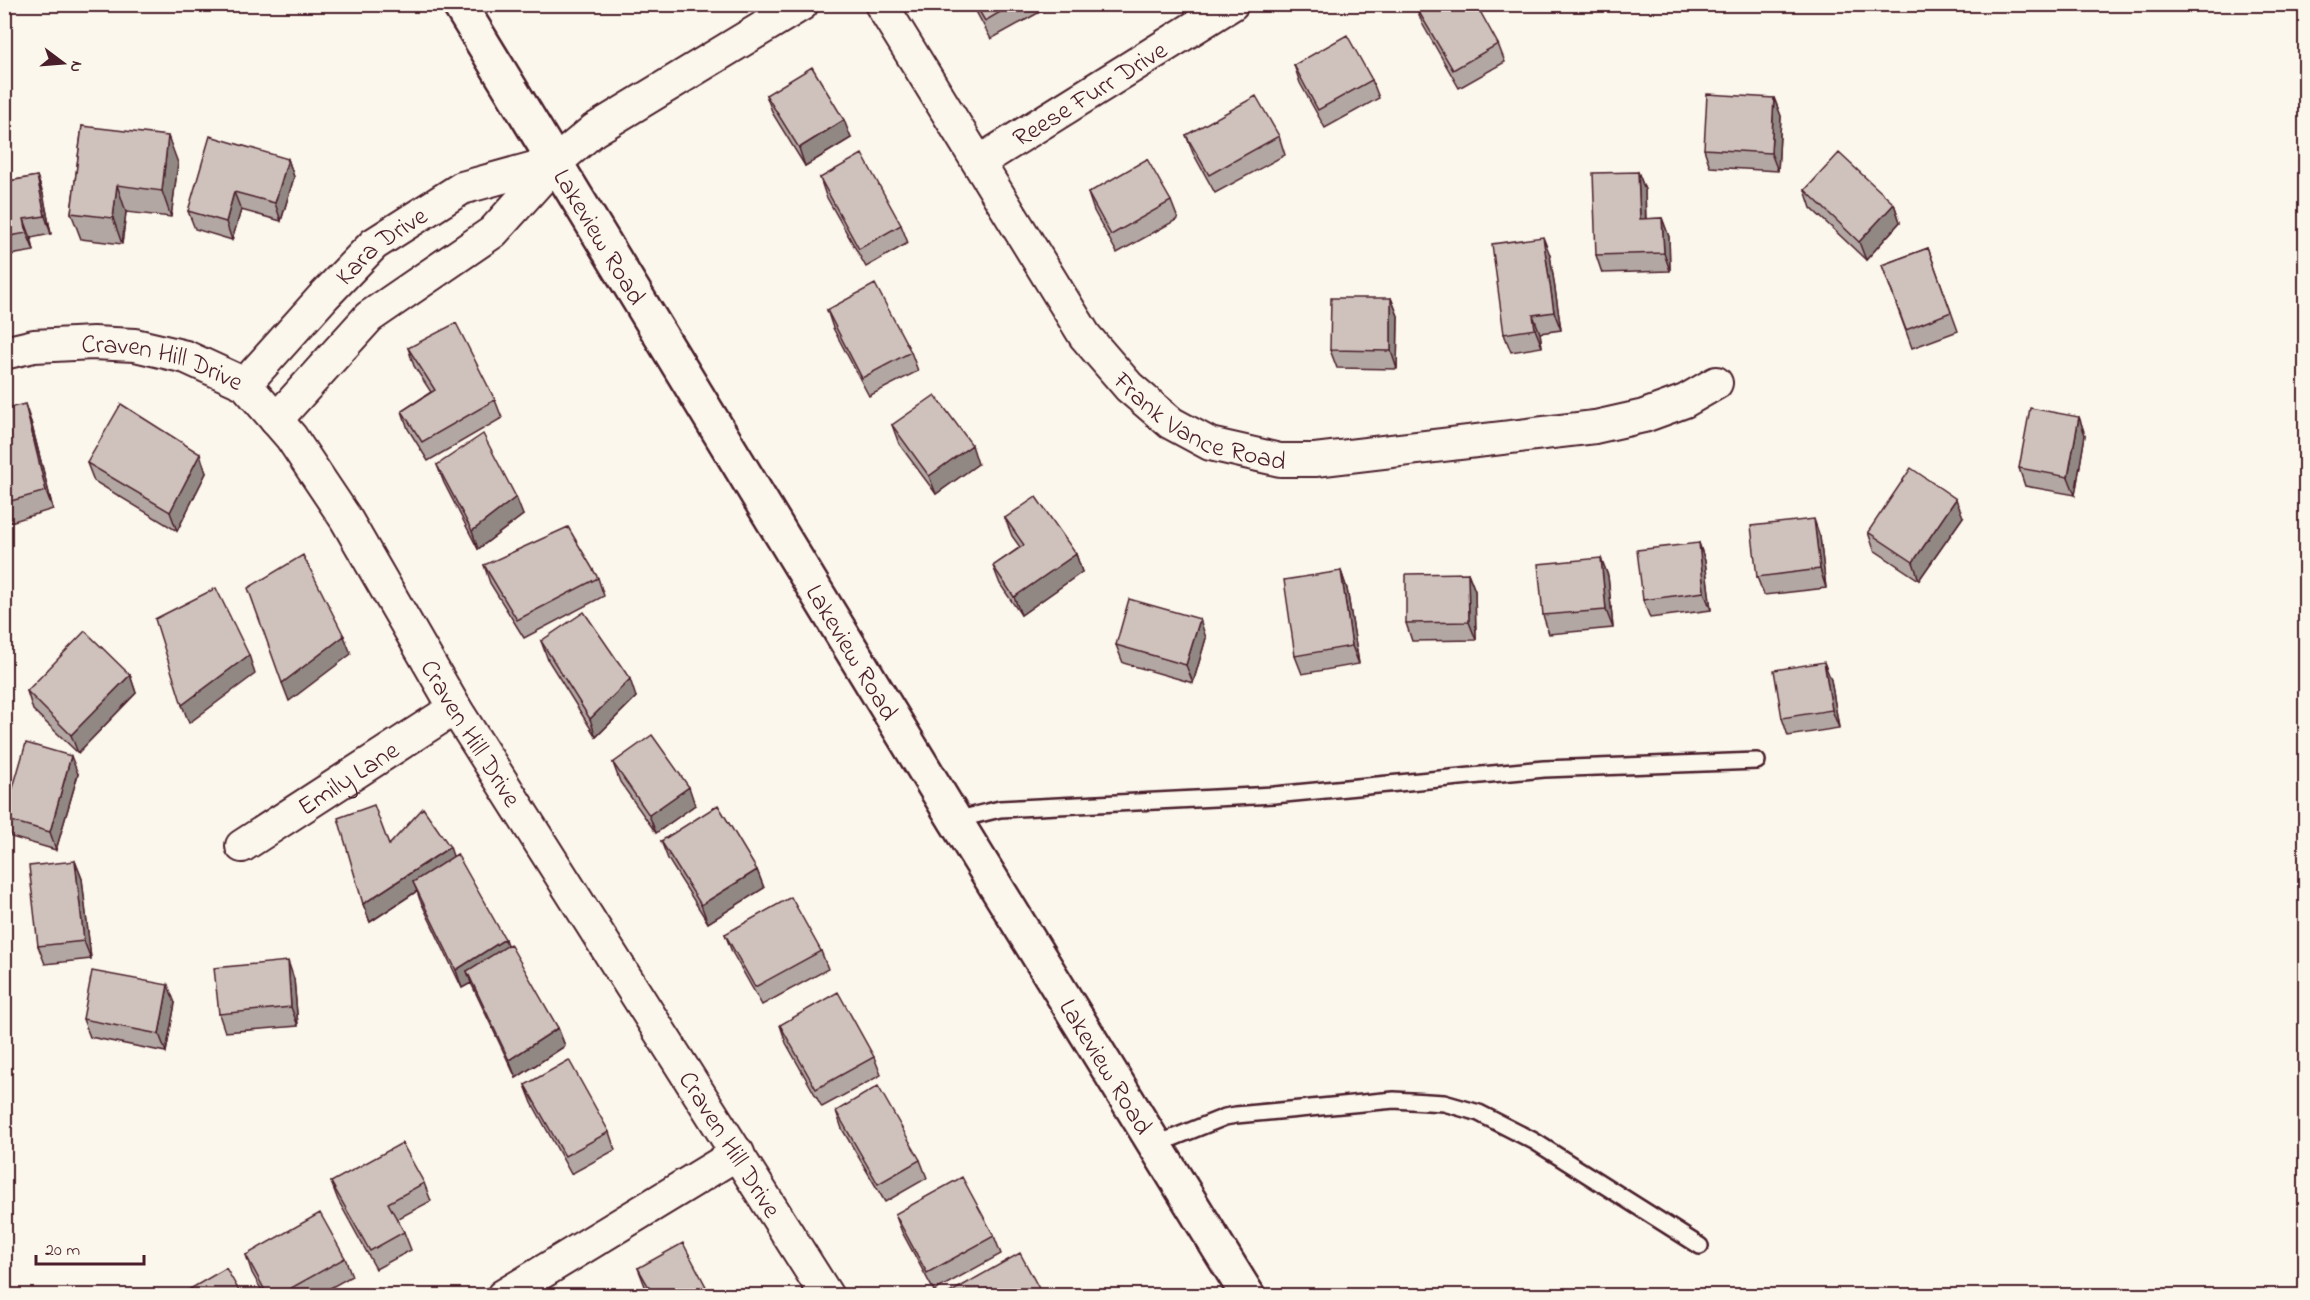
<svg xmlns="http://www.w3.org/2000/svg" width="2310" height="1300" viewBox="0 0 2310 1300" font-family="'Indie Flower',sans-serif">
	<rect width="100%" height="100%" fill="#fbf7ec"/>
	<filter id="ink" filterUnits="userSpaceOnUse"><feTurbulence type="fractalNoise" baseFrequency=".0167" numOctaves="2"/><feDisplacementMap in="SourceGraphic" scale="12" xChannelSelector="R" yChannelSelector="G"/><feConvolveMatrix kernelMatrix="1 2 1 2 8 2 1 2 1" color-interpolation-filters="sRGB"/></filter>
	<g filter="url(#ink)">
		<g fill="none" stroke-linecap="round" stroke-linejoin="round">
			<g stroke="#4a1f2b" stroke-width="20">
				<path id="lane" d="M955,820L1000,809L1274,795L1544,769L1757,761
					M1155,1145L1225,1117L1236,1115L1394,1100L1444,1103L1479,1113L1534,1141L1700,1246"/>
			</g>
			<g stroke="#4a1f2b" stroke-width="36">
				<g id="street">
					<path id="s1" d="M881,4L1085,336L1129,387L1171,423L1210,444L1280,460H1315L1595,427L1644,416L1685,401L1716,383"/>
					<path id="s2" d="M979,162L1232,4"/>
					<path id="s3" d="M4,353L34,346L93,343L135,345L186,357L245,384L291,437L346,519L455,708L827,1296"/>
					<path id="s4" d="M245,384L324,296L374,244L462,188L556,162"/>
					<path d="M276,420L369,317L493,232L556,162L594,130L802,4"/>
					<path id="s5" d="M242,846L455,708"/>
					<path d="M503,1296L738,1153"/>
				</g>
			</g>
			<g stroke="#4a1f2b" stroke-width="38">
				<g id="secondary">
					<path id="s6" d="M459,4L955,820L1248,1296"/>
				</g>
			</g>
			<use href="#lane" stroke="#fbf7ec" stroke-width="15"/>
			<use href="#street" stroke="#fbf7ec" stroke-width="32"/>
			<use href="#secondary" stroke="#fbf7ec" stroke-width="33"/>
		</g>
		<path fill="#b2a7a2" stroke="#4a1f2b" stroke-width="1.5" d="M972,4H1046L1047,8L991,39Z
			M1416,7L1498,44L1505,62L1459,88L1423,25Z
			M1294,65L1372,80L1379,98L1325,128L1300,83Z
			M766,95L851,138L805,166L773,114Z
			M1774,98L1781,116L1778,171L1710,167L1704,149Z
			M82,126L178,163L171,217L126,212L122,244L81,239L71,213Z
			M1186,135L1279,136L1285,155L1215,193L1193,153Z
			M288,159L294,177L281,221L241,210L232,240L195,229L188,211Z
			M1638,172L1645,190L1646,219L1662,218L1669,237L1670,271L1602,273L1596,255Z
			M37,176L43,194L51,234L31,238L34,251L4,256V182Z
			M820,178L901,225L908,243L866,267L826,196Z
			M1805,190L1894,204L1900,222L1866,260L1811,208Z
			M1088,193L1171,201L1178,219L1117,253L1094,211Z
			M1928,248L1958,331L1912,348L1882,265Z
			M1550,255L1561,330L1540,333L1542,347L1511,352L1504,334Z
			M1391,298L1398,316L1397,369L1337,368L1330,350Z
			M827,310L911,352L918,371L869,396L833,328Z
			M408,348L495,400L502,418L428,461L408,429L402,411L431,392L414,366Z
			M4,409L31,422L53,509L4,524Z
			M2079,417L2085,435L2075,495L2025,486L2019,468Z
			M892,425L978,464L936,494L899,444Z
			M87,463L206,473L177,531L94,481Z
			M437,465L523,515L478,549L444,483Z
			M1963,517L1919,580L1874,550L1868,532Z
			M1005,518L1076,554L1082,572L1021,615L1000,584L993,566L1020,547L1012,536Z
			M1820,537L1826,588L1764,595L1757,577Z
			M1699,543L1705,561L1711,610L1650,618L1643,600Z
			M1601,558L1608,576L1613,628L1549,634L1543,615Z
			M484,565L598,578L604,596L524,638L490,583Z
			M1341,571L1347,589L1359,664L1302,674L1295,656Z
			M1468,573L1475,591L1476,640L1412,641L1406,623Z
			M1206,638L1193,683L1123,663L1116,645Z
			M541,641L636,697L596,737L548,660Z
			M130,675L136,693L78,753L33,710L27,691Z
			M1831,680L1839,728L1788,736L1782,718Z
			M613,763L695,805L656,833L620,782Z
			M78,774L56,850L11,837L4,820V817Z
			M661,841L757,870L764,888L708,923L668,859Z
			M389,845L453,856L558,1028L565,1046L516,1078L471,983L462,988L420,900L417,891L370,922L363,904Z
			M75,861L82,879L91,959L45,964L38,946Z
			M725,934L821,951L828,969L762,1005L732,952Z
			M294,979L298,1026L225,1032L219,1014Z
			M175,1003L166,1052L90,1037L83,1019Z
			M780,1025L874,1057L881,1075L822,1107L786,1043Z
			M525,1085L609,1132L615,1150L571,1174L532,1103Z
			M836,1111L920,1160L927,1178L885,1202L842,1129Z
			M331,1182L424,1183L431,1201L397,1219L404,1232L411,1250L376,1269L338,1200Z
			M895,1214L994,1236L1001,1254L934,1291L902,1232Z
			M246,1255L345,1258L352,1276L316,1296H265L252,1273Z
			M638,1268L711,1296H650L645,1286Z"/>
		<path fill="#918884" stroke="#4a1f2b" stroke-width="1.5" d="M1774,98L1781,116L1778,171L1771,153Z
			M844,120L851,138L805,166L799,148Z
			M168,136L178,163L171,217L162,191Z
			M288,159L294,177L281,221L275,203Z
			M1638,172L1645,190L1646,237L1640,219Z
			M37,176L43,194L51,234L45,216Z
			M117,185L126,212L122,244L113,218Z
			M234,192L241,210L232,240L226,222Z
			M1894,204L1900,222L1866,260L1859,242Z
			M1662,218L1669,237L1670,271L1664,253Z
			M24,219L31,238L34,251L27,233Z
			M1543,237L1550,255L1561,330L1554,312Z
			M1391,298L1398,316L1397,369L1391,351Z
			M1533,315L1540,333L1542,347L1535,329Z
			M25,404L31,422L53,509L46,491Z
			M2079,417L2085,435L2075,495L2068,477Z
			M972,445L978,464L936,494L929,476Z
			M200,454L206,473L177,531L170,512Z
			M516,497L523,515L478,549L472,531Z
			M1956,499L1963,517L1919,580L1913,562Z
			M1814,519L1820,537L1826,588L1820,569Z
			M1699,543L1705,561L1711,610L1704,592Z
			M1076,554L1082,572L1021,615L1014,597Z
			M1601,558L1608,576L1613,628L1606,610Z
			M1341,571L1347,589L1359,664L1352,646Z
			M1468,573L1475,591L1476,640L1469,622Z
			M1200,619L1206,638L1193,683L1186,665Z
			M344,636L351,654L289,701L282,683Z
			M249,655L255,674L189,723L182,705Z
			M1824,662L1831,680L1839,728L1832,710Z
			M130,675L136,693L78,753L71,735Z
			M630,679L636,697L596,737L590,719Z
			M71,756L78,774L56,850L50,832Z
			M689,787L695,805L656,833L649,815Z
			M450,847L456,865L413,882L417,891L370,922L363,904Z
			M75,861L82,879L91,959L84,941Z
			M757,870L764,888L708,923L701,905Z
			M505,939L511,957L467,971L471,983L462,988L456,970Z
			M288,961L294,979L298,1026L291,1007Z
			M168,985L175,1003L166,1052L159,1034Z
			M558,1028L565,1046L516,1078L509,1060Z"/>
		<path fill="#cfc2bc" stroke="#4a1f2b" stroke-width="1.5" d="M975,4H1014L985,21Z
			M1420,4H1476L1498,44L1453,70L1416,7Z
			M1347,35L1372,80L1318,110L1294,65Z
			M812,67L844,120L799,148L766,95Z
			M1707,94L1774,98L1771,153L1704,149Z
			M1256,96L1279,136L1209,175L1186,135Z
			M82,126L168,136L162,191L117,185L113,218L71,213Z
			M210,136L288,159L275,203L234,192L226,222L188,211Z
			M1839,153L1894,204L1859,242L1805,190Z
			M862,154L901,225L859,249L820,178Z
			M1147,159L1171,201L1111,235L1088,193Z
			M1638,172L1640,219L1662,218L1664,253L1596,255L1593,173Z
			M37,176L45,216L24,219L27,233L4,237V182Z
			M1543,237L1554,312L1533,315L1535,329L1504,334L1492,244Z
			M1928,248L1951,312L1906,330L1882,265Z
			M875,284L911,352L862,378L827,310Z
			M1331,298H1391V351L1330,350Z
			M456,323L495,400L422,442L402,411L435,390L408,348Z
			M935,395L972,445L929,476L892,425Z
			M25,404L46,491L4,503V409Z
			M121,404L200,454L170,512L87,463Z
			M2030,408L2079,417L2068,477L2019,468Z
			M483,434L516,497L472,531L437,465Z
			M1911,468L1956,499L1913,562L1868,532Z
			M1036,497L1076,554L1014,597L993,566L1024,545L1005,518Z
			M1814,519L1820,569L1757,577L1751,526Z
			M568,527L598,578L517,620L484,565Z
			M1699,543L1704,592L1643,600L1637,550Z
			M303,555L344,636L282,683L248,588Z
			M1601,558L1606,610L1543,615L1538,564Z
			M1341,571L1352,646L1295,656L1284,580Z
			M1468,573L1469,622L1406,623V574Z
			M216,588L249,655L182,705L155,619Z
			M1129,599L1200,619L1186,665L1116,645Z
			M584,612L630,679L590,719L541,641Z
			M85,631L130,675L71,735L27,691Z
			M1824,662L1832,710L1782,718L1774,670Z
			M652,735L689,787L649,815L613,763Z
			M26,743L71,756L50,832L4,819Z
			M374,805L389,845L423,808L450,847L363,904L338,818Z
			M718,805L757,870L701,905L661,841Z
			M457,854L505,939L456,970L413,882Z
			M75,861L84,941L38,946L29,866Z
			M791,897L821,951L755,987L725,934Z
			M510,944L558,1028L509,1060L467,971Z
			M288,961L291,1007L219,1014L214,968Z
			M92,971L168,985L159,1034L83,1019Z
			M838,992L874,1057L816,1089L780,1025Z
			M569,1060L609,1132L565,1156L525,1085Z
			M878,1086L920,1160L878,1184L836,1111Z
			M402,1143L424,1183L388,1203L404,1232L370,1251L331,1182Z
			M962,1177L994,1236L927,1273L895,1214Z
			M320,1213L345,1258L277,1296H268L246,1255Z
			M683,1243L711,1296H654L638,1268Z
			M1020,1253L1043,1296H944Z
			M226,1268L242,1296H178Z"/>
	</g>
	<g text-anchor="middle" stroke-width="5" stroke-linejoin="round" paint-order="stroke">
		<g font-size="26" fill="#4a1f2b" stroke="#fbf7ec">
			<text dy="9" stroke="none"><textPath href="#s2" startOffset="130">Reese Furr Drive</textPath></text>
			<text dy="9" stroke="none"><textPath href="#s6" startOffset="272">Lakeview Road</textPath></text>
			<text dy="9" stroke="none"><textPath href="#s4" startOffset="195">Kara Drive</textPath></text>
			<text dy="9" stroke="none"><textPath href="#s3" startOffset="162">Craven Hill Drive</textPath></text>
			<text dy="9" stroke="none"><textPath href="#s1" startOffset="538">Frank Vance Road</textPath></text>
			<text dy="9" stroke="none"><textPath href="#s6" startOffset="758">Lakeview Road</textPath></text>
			<text dy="9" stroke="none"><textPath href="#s3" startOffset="666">Craven Hill Drive</textPath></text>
			<text dy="9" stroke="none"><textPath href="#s5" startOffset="126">Emily Lane</textPath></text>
			<text dy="9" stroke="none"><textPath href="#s6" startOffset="1244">Lakeview Road</textPath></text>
			<text dy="9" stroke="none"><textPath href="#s3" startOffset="1152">Craven Hill Drive</textPath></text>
		</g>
	</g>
	<rect width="2310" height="1300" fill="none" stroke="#fbf7ec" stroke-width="24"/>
	<rect x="12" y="12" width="2286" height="1276" fill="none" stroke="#4a1f2b" stroke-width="2" filter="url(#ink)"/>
	<g transform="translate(63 63) rotate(106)" stroke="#fbf7ec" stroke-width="4.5" paint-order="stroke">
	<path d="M0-4.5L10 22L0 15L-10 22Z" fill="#4a1f2b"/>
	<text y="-9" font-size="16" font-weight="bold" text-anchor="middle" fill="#4a1f2b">N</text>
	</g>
	<path d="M36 1255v9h108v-9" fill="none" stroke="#4a1f2b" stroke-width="3"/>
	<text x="45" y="1255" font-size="18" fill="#4a1f2b" stroke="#fbf7ec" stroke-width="4.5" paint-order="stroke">20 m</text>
</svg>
